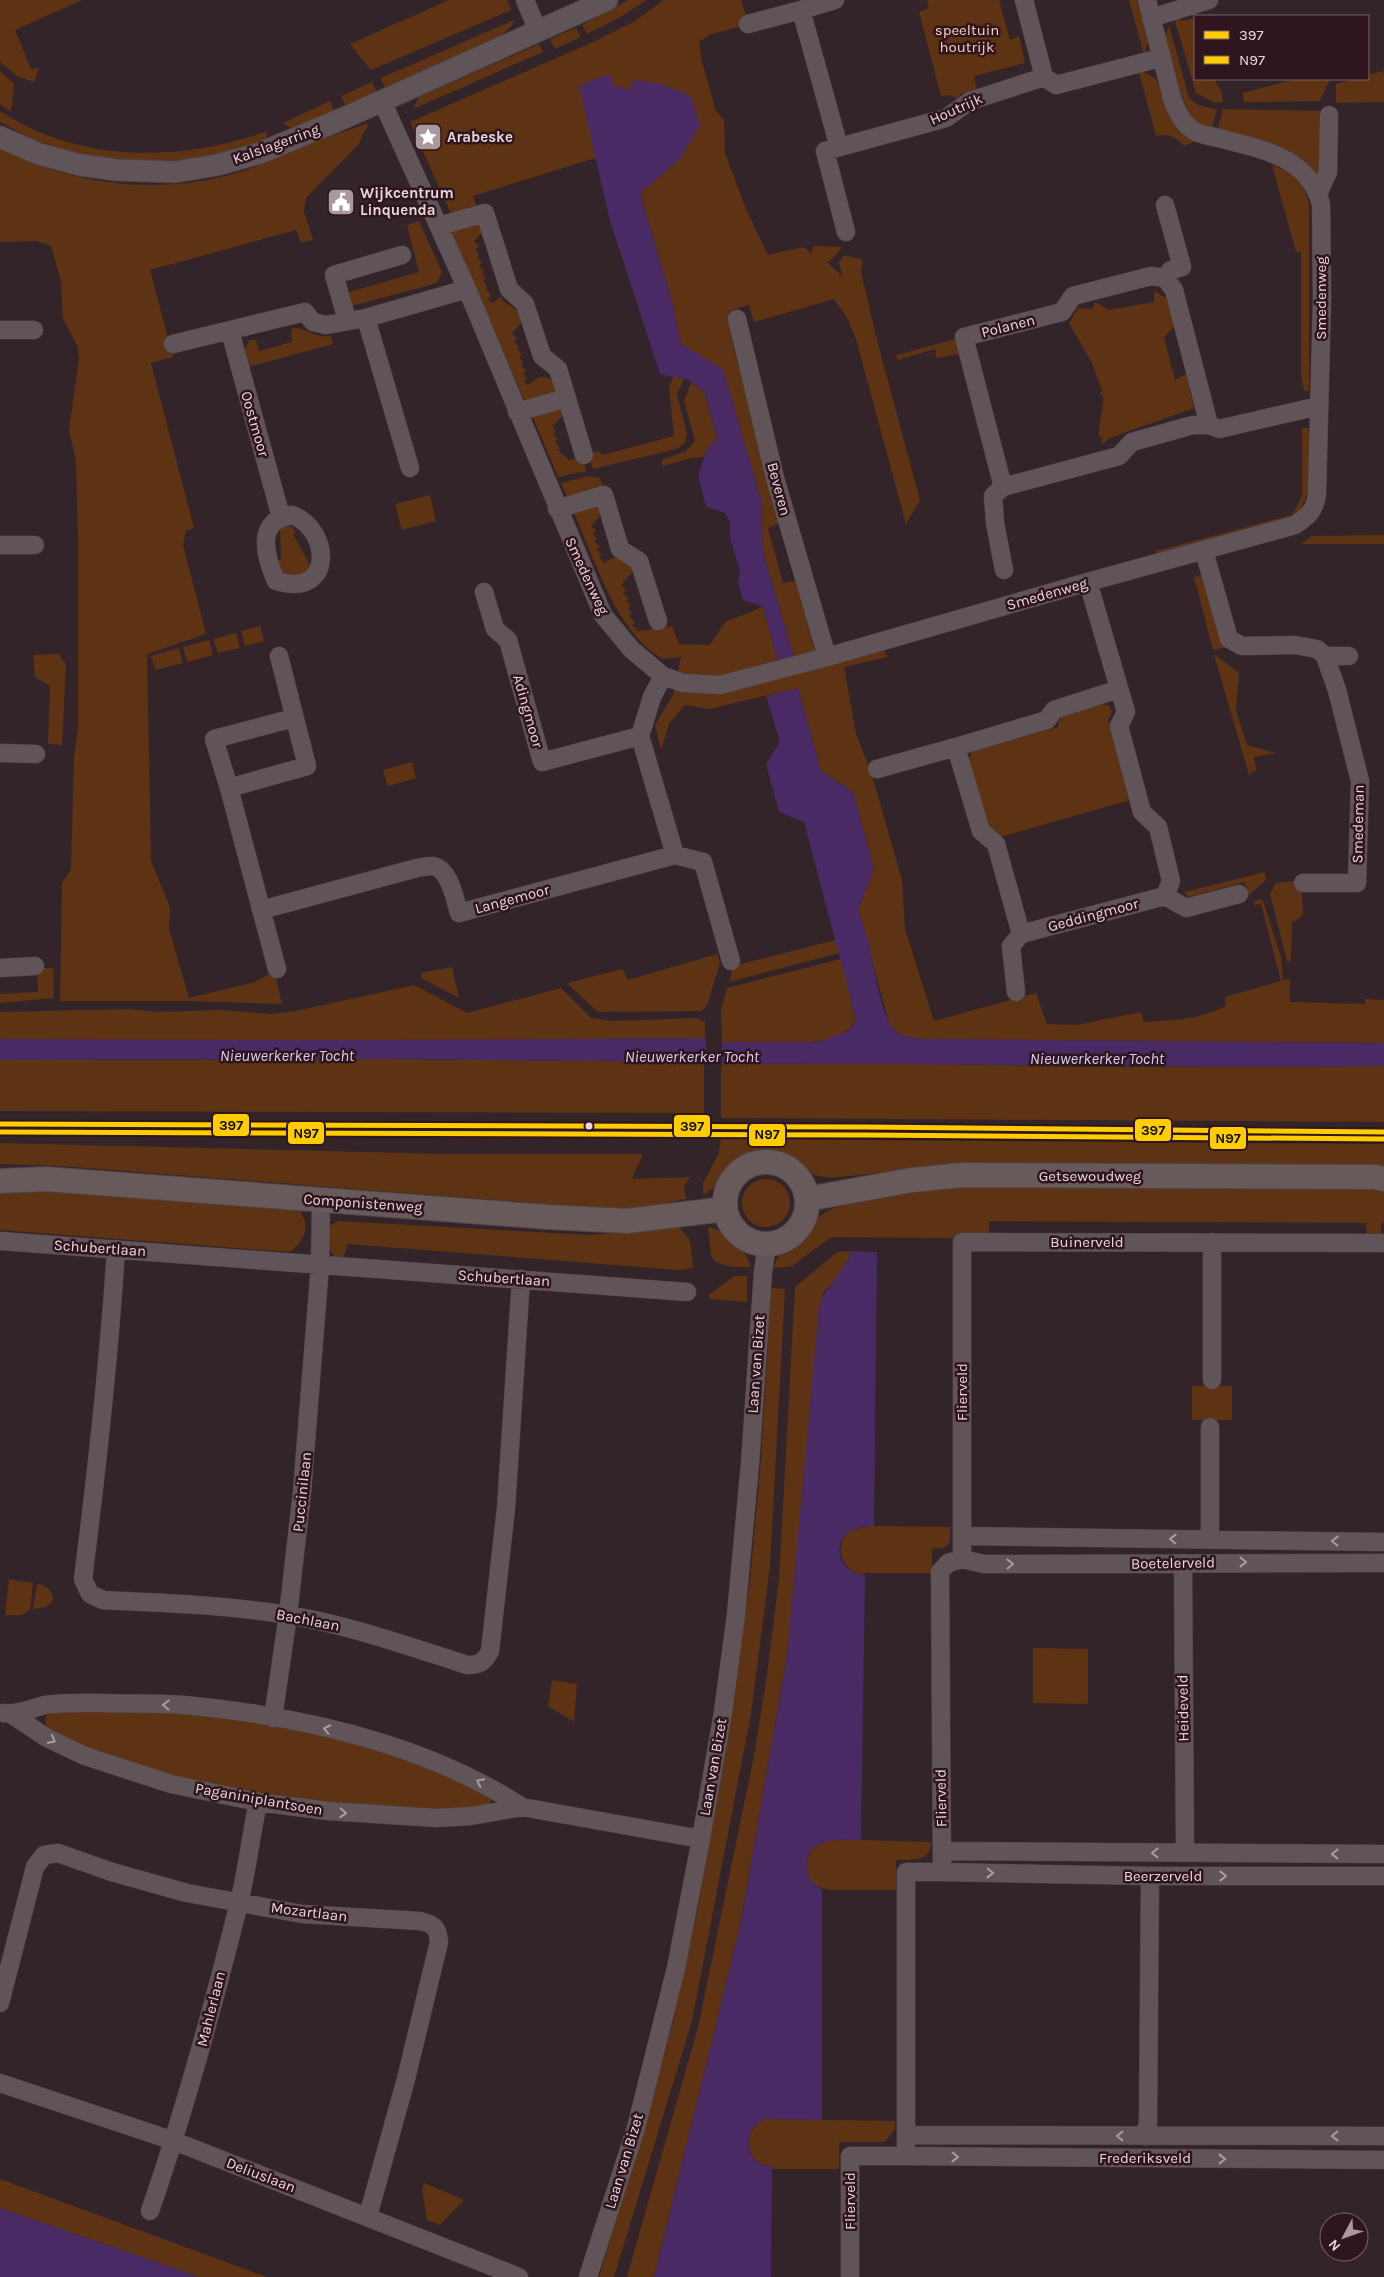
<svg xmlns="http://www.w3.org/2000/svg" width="1384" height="2277" viewBox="0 0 1384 2277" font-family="Karla,sans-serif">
	<rect width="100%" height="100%" fill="#332429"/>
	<path fill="#5d3314" d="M0,0H82L15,30L31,69L39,68L34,82L17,76L0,62Z
		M449,0H507L511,10L371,70L350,44Z
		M628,0H647L619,18L587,34L582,25Z
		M664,0H741L746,16L743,26L711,34L699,42L702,62L716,111L724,120L725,153L746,209L768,255L804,247L811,254L814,246L842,247L833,258L827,262L843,277L839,263L844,255L863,260L861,272L878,344L920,500L906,524L856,339L847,318L834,299L754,322L749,305L732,310L729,326L736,358L779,519L778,524L768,528L783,583L792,581L796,583L814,649L827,665L883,646L887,657L844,667L856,734L871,772L902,880L905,929L934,1021L1036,993L1047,1024L1077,1025L1141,1012L1144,1022C1176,1020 1196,1020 1226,1006L1225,997L1281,981L1261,904L1255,905L1254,902L1259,899L1263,901L1281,957L1283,980L1290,979V1002L1365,1004V999L1384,1000V1043L938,1039C920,1039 900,1041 889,1023L858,909L874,869L853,792L821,771L798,688L709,709L685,705L669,724L661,750L655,725L673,695L681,657L662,659C615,630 596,562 574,513L595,505L601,509V515L591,526L596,531L593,534L597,539L595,542L600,547L597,550L602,555L599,558L605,563C615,553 622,559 633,568V571L621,585L626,589L623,593L629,598L626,601L631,605L628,609L632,613L629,617L635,622L632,625L638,631L672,626L679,644L710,645L725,622L763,607L779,665L795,661L763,552L761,500L723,370L681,344L672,302L640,193L595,158L473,196L476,206L451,214L410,122L591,43L635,21Z
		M927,0H999L1010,40L1019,36L1025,63L974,76L977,89L961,94L957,99L951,95L941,96L919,12L929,8Z
		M1129,0H1137L1148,41L1144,55Z
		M1178,13L1181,21L1195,18V79H1214L1221,91L1223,102L1215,103L1196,93L1175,21Z
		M514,20L511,27L497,39L385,88L381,78Z
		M1169,25L1189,98L1198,105L1217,110L1211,130L1194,120L1184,105L1165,38Z
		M576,28L581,37L555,49L550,39Z
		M539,44L543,52L413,109L419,97Z
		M0,71L14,84L11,112L0,104Z
		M1384,71V102L1336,103V84L1355,79H1368V75Z
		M1144,72L1156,79L1172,121L1195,141L1184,146C1176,136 1168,133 1156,136L1139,73Z
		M1295,79H1330L1320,101L1244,102L1243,93Z
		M372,82L377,92L345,105L341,96Z
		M330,101L334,111L292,129L283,123Z
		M1223,109L1320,111L1321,170L1319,173H1315L1292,154L1217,132Z
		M0,111C81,164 179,162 268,131L266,139C195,167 109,172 38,141C25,136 12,128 0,122Z
		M367,123L368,127L363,133L359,144L306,198L304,211L313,240L301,243L296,230L150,270L173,357L151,363L194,528L186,531L183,545L206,634L147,654L151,861L170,907L169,929L189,998L255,982L274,971L282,1004L189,1001H60L62,883L71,870L74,757L78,727V541L76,460L69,430L79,359L78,347L63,319L61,281L51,246L37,241L0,242V148C71,186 163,196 240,172C268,163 294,149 321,139C338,133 351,130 367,123Z
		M1272,165C1291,172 1305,183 1309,203V391H1304L1301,375V252H1296Z
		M419,221L442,272L437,283L352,306L349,292L419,272L407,225Z
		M479,224L485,229L474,241L479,246L475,250L479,255L477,257L482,262L479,266L484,271L482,274L486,278L483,281L487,287L486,289L491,295L488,299L492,303L501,297L504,302L521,313L523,321L512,333L517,339L514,342L519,347L517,349L522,354L519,357L523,362L521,365L526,370L523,373L527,378L524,381L528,385C538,377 542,374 553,381L557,390L527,406L451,230Z
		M1154,291L1171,301L1175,326L1164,337L1175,380L1186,374L1194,408L1110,438L1101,445L1102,437H1099C1098,422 1104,411 1103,396L1099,393L1102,391L1092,363L1069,323L1078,308L1092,309L1095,302L1109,310L1154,302Z
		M293,328C307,327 313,338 331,336L333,344L248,367L244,350L250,340H256L259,351L292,342L291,331Z
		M956,339L959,354L936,358L935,349L898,360L896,355Z
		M673,376L684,379L677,394L687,434L685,443L676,449L593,469L588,454L598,451L603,455L674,436L669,388Z
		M691,383L705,393L717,440L708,447L704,457L691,458L663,466L661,460L686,451L695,441L684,401Z
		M557,407H561L564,415L552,426L556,431L553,434L558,439L555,442L560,448L558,450L569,460L583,456L586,471L558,477L533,417Z
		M1302,428H1308L1310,434C1310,462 1316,496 1293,517L1158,558L1156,551L1292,515L1302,496Z
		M589,476L600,478L604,489L568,499L561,483Z
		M430,495L436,521L402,530L395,504Z
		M289,524L296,532L293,534L311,567L309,571L292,578L283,575L277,560H281L280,526Z
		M1384,535V544H1301L1312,536Z
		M1203,575L1226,647L1213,650L1194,577Z
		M260,626L264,641L245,646L241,631Z
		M236,633L240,648L218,653L213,639Z
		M209,640L213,655L187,662L183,647Z
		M179,648L183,663L155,670L151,656Z
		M58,654L66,664L62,745L48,744L50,686L35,677L33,655Z
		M1214,654L1239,673L1236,710L1247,745L1276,753L1254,757L1256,770L1249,775Z
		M1103,704L1109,706L1112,711L1108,720L1130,800L1004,836H997L987,828L969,760L972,752L1058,727L1059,720L1066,714Z
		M412,762L416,778L388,786L383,770Z
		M1265,872L1266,880L1249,895L1244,882L1188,897L1184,892Z
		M1296,881L1302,894L1303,915L1292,923L1291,961H1287L1270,894L1276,883Z
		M836,940L839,953L729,982L733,966Z
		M717,954L720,963L707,1006L701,1011L598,1012L568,984L570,982L623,969L628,980Z
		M841,959L856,1019C844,1053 753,1042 722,1042L721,1009L727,988Z
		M452,967L459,998L421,978V973Z
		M37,968H53L54,998L0,1003V994L38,992Z
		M414,985L467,1013L561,988L591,1018L612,1021L697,1018L705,1022V1038C470,1040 235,1041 0,1039V1012L129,1009L157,1012L221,1010L271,1014L296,1011Z
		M383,1059L704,1062V1113L0,1111V1060Z
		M867,1063L1101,1067L1384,1066V1122L721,1118V1064Z
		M721,1139L1384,1144V1166L923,1168L830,1178L814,1175L787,1158L768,1153H756L740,1160L712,1189L703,1195V1183L719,1153Z
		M0,1143L447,1154H643L632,1179L690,1177L684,1186L686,1199L625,1211H601L574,1206L62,1166L0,1164Z
		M742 1203a24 24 0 1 1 48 0a24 24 0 1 1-48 0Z
		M979,1186L1384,1189V1223H1381V1237H1367L1366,1223L989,1221V1235H956L955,1238L833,1237L827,1240L792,1266L773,1268L780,1253L815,1219L833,1208L900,1193L947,1187Z
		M0,1190L60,1191L298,1209C312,1225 305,1241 290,1252L0,1230Z
		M338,1221L590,1235L679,1227L690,1240L693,1268L678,1270L348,1244L342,1261C330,1256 324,1241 325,1228Z
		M708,1227C726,1230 746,1249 751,1267C738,1267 718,1268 711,1256Z
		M851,1251L843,1270L823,1293L787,1655L740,1927L654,2277H627L698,2027L754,1756L767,1675L779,1579L795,1287L837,1252Z
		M734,1276H747V1302L709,1299V1295Z
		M771,1288L785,1289L770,1566L751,1714L692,2021L614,2277H599L653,2097L671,2028L697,1912L719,1789L750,1581L761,1459Z
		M1192,1386H1232V1420H1192Z
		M869,1526L950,1527V1542L944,1548L932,1549V1573H865L861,1575C840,1569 834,1546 849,1531Z
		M9,1579L33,1583L30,1610L22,1615H5Z
		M37,1584C48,1586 52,1590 53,1600L46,1607L33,1609Z
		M1033,1648L1088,1649V1704L1033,1703Z
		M552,1680L577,1684L574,1722L548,1706Z
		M63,1710L205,1713L348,1739L447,1774L492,1799L487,1808L426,1812L262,1798L112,1760L48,1729L45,1721L47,1714Z
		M861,1840L931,1842C931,1863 912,1859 896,1860V1890H829C824,1888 818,1888 812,1882C803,1872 805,1851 818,1845C831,1838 848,1840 861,1840Z
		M764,2119L895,2121V2129L885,2142H839V2169H772V2166C744,2165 741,2131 764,2119Z
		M0,2179L267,2277H199L0,2208Z
		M424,2183L464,2200L440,2225L427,2220L422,2189Z"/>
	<path fill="#492a64" d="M609,74L613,85L629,90L634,80L661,84L691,96L700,125L680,159L640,193L672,302L681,344L723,369L761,500L763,552L795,661L779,665L763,607L743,600L738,582L740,571L730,538V522L725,513L706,507L698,475L708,447L717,439L705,393L685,378L684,379L660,374L610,221L579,86Z
		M798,688L821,771L853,792L874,869L858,909L871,950L870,952C875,971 882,1022 897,1032C909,1040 924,1039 938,1039L1384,1043V1066C1163,1069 942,1062 721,1064L704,1062L383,1059L0,1060V1039C235,1041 470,1040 705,1038L722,1042H818L848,1031L853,1026L856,1019L804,822L779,812L766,764L780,742L766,696Z
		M851,1251L877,1252L874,1526C824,1526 835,1575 865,1575L861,1840C848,1840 831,1838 818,1845C800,1854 804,1882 822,1889V2120L764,2119C740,2131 744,2166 772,2166L771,2277H654L740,1927L787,1655L819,1306C826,1285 845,1272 851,1251Z
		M0,2208L199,2277H0Z"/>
	<path fill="#332429" d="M706,1036L722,1039V1067L706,1065Z"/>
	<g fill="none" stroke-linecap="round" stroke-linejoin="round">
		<g stroke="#504246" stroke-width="19">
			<path id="minor" d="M525,0L538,31
				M835,0L801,10L839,147
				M1024,0L1044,77L1056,85L1160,58
				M1151,18L1209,0
				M748,24L801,10
				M382,101L467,289L603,615L631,649L663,676L683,683L720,685L827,657L1088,582L1295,525C1308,516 1315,511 1317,494L1322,298L1321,204C1308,156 1260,149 1218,138C1211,136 1202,135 1196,132C1184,126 1178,113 1173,102L1147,0
				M1318,194L1328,172L1329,115
				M439,226L485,213L509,289L525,304L542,356L558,369L584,455
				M846,232L825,151L946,118L970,101L1044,77
				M1165,278L1171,270L1182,267L1165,205
				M366,318L410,468
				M737,319L775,478L827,657
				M347,320L334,275L402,255
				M0,330H34
				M230,331L281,517
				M173,344L305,312L313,322L326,325L366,318L467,289
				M517,412L567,398
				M1003,487L1119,456L1132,442L1193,425H1209L1219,429L1319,406
				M557,509L604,495L620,549L639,561L658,621
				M292,515C331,529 335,599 276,581C265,556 255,520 292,515Z
				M0,545H35
				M1204,551L1229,639L1242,646L1295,645L1317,649L1325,656L1337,690L1360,781L1357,883H1303
				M1004,570L995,523L993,496L1003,487L964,337L1062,312L1073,296L1151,276L1165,278L1174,290L1209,425
				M1088,582L1126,712L1119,726L1142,812L1158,827L1171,881L1165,896
				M484,592L495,629L508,640L542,762L640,736L652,697L663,676
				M1325,656H1349
				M1119,689L1054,710L1047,720L956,747L981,831L996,844L1021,934L1165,896L1186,908L1239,894
				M640,736L675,855L703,862L731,961
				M0,753L36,754
				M877,769L956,747
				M229,788L307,766L279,656
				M261,910L417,868C422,867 428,866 433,866C450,869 455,900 459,913L675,855
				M0,968L35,966
				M277,969L229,788L214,739L294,718
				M1016,992L1011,946L1021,934
				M0,1241L687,1292
				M1212,1242V1380
				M116,1249C109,1360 97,1469 83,1579L90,1594L103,1600C165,1603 227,1605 288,1615C349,1625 408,1646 467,1665C479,1665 484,1663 490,1651L506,1508L521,1279
				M962,1536L1384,1542
				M1210,1540V1427
				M962,1559L984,1564L1384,1563
				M1183,1563L1185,1852
				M4,1713C18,1715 32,1708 45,1705C63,1702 83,1703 101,1703C129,1704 157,1703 185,1705C300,1716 424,1743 522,1807
				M11,1714L47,1738L85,1756L171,1784L258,1802L328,1811L437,1818L471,1816L522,1807L701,1839
				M273,1718L288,1615L302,1492L320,1265L321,1200
				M942,1851L1384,1854
				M942,1872L1150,1876H1384
				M0,2003L35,1867L44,1855L58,1853L112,1872L187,1893L302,1914L420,1921C434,1924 438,1928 439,1942L406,2079L368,2216
				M0,2083L174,2141L519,2277
				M906,2135L1384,2136
				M1145,2136L1148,2122L1150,1876
				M906,2156L1384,2160
				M150,2211C185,2110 213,2007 239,1903C247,1870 251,1836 258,1802
				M588,2277L636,2128L676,1968L701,1839L723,1712L736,1615L750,1464L763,1272L767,1244
				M850,2277V2156H906V1872H942L940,1572L948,1563L962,1559V1242L1384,1243"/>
		</g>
		<g stroke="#504246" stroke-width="23">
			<path id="tertiary" d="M0,137L39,154L80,165L117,170L175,172L217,165L260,153L344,118L607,0"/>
		</g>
		<g stroke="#504246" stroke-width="26">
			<path id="secondary" d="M725 1203a41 41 0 1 1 82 0a41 41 0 1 1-82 0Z
				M0,1181L46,1179L548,1217L627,1221L725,1209
				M807,1199L912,1180L963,1175L1375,1177L1384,1179"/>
		</g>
		<use href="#minor" stroke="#605458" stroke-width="18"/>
		<use href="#tertiary" stroke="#605458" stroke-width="21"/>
		<use href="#secondary" stroke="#68595b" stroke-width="24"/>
		<g stroke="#2f151d" stroke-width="9">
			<path id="bus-1" d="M0,1124L865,1127L1384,1132"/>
		</g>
		<g stroke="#2f151d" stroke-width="9">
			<path id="bus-2" d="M0,1132L865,1135L1384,1139"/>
		</g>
		<use href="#bus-1" stroke="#fc0" stroke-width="5"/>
		<use href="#bus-2" stroke="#fc0" stroke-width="5"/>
	</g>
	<defs><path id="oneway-chevron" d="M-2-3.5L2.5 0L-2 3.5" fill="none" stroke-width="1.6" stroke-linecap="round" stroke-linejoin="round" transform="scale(1.25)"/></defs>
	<g stroke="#ac9ca1">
		<use href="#oneway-chevron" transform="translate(1173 1539) rotate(-179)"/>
		<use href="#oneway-chevron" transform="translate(1335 1541) rotate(-179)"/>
		<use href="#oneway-chevron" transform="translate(1243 1562)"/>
		<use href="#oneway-chevron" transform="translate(1010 1564) rotate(-1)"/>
		<use href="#oneway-chevron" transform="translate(166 1705) rotate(-179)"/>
		<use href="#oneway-chevron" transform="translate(327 1729) rotate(-168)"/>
		<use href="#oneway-chevron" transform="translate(52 1740) rotate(27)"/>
		<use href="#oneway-chevron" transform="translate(480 1782) rotate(-154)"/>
		<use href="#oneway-chevron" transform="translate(343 1813) rotate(4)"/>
		<use href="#oneway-chevron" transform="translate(1155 1853) rotate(180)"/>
		<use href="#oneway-chevron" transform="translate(1335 1854) rotate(-179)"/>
		<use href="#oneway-chevron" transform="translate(990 1873) rotate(1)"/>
		<use href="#oneway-chevron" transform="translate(1223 1876)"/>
		<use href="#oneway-chevron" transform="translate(1120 2136) rotate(-180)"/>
		<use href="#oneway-chevron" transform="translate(1335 2136) rotate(179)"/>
		<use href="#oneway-chevron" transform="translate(955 2157) rotate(1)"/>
		<use href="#oneway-chevron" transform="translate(1222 2159)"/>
	</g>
	<defs>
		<g id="sight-square" transform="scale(1.4375)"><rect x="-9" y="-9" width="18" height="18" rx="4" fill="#aa989d" stroke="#2f151d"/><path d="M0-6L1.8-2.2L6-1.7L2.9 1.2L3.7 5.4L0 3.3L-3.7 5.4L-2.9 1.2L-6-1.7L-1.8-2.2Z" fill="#fff"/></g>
		<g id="civic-square" transform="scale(1.4375)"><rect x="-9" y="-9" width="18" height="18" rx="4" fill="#aa989d" stroke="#2f151d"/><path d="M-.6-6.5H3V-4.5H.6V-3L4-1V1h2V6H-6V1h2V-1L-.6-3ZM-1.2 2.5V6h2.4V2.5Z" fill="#fff"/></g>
	</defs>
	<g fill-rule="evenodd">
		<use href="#sight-square" x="428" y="137"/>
		<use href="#civic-square" x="341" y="202"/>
	</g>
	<circle fill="#ead7dc" stroke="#2f151d" stroke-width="2" cx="589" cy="1126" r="4.5"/>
	<g text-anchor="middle" stroke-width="5" stroke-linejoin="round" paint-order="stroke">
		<g font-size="15" fill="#fad3ba" stroke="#2f151d">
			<text x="967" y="35">speeltuin<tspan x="967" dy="17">houtrijk</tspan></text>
		</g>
		<g font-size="15" fill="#ead7dc" stroke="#2f151d">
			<text transform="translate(956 109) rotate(-24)" y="5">Houtrijk</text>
			<text transform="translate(276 144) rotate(-20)" y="5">Kalslagerring</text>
			<text transform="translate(1321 298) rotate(-90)" y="5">Smedenweg</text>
			<text transform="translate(1008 326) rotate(-14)" y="5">Polanen</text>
			<text transform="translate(255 424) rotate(74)" y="5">Oostmoor</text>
			<text transform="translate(779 489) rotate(75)" y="5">Beveren</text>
			<text transform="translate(587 576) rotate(65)" y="5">Smedenweg</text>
			<text transform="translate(1047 594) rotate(-16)" y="5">Smedenweg</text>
			<text transform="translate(528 711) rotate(74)" y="5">Adingmoor</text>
			<text transform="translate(1358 824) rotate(-89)" y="5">Smedeman</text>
			<text transform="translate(512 899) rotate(-15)" y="5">Langemoor</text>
			<text transform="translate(1093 915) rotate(-15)" y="5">Geddingmoor</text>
			<text x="1090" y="1181">Getsewoudweg</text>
			<text transform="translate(363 1203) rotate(4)" y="5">Componistenweg</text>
			<text x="1087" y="1247">Buinerveld</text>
			<text transform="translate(100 1248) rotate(4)" y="5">Schubertlaan</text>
			<text transform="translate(504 1278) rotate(4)" y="5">Schubertlaan</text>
			<text transform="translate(756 1364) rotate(-86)" y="5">Laan van Bizet</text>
			<text transform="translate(962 1392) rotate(-90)" y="5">Flierveld</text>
			<text transform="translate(302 1492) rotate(-84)" y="5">Puccinilaan</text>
			<text transform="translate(1173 1563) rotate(-1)" y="5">Boetelerveld</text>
			<text transform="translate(308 1620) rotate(11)" y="5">Bachlaan</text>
			<text transform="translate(1183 1708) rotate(-91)" y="5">Heideveld</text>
			<text transform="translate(713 1767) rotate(-80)" y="5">Laan van Bizet</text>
			<text transform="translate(941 1798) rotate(-91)" y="5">Flierveld</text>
			<text transform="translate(259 1799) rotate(10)" y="5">Paganiniplantsoen</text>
			<text x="1163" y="1881">Beerzerveld</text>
			<text transform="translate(309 1912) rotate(7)" y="5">Mozartlaan</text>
			<text transform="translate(211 2009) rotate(-76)" y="5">Mahlerlaan</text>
			<text x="1145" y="2163">Frederiksveld</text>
			<text transform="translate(624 2161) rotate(-73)" y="5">Laan van Bizet</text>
			<text transform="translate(261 2175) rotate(21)" y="5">Deliuslaan</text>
			<text transform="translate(850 2201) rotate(-90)" y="5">Flierveld</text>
		</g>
		<g font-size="15" font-weight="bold" fill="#ead7dc" stroke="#2f151d" text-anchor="start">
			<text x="447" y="142">Arabeske</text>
			<text x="360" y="198">Wijkcentrum<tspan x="360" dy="17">Linquenda</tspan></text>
		</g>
		<g font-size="16" font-style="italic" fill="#ddcdf3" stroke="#2f151d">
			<text x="287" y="1061">Nieuwerkerker Tocht</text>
			<text x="692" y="1062">Nieuwerkerker Tocht</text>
			<text x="1097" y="1064">Nieuwerkerker Tocht</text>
		</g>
	</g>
	<g stroke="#2f151d" stroke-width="2">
		<rect x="212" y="1113" width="38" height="24" rx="5" fill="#fc0"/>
		<rect x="673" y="1114" width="38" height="24" rx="5" fill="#fc0"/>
		<rect x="1134" y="1118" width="38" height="24" rx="5" fill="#fc0"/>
		<rect x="287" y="1121" width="38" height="24" rx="5" fill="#fc0"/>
		<rect x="748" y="1123" width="38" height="24" rx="5" fill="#fc0"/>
		<rect x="1209" y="1126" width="38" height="24" rx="5" fill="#fc0"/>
	</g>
	<g font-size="14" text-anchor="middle" font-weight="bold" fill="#111">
		<text x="231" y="1130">397</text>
		<text x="692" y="1131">397</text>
		<text x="1153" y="1135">397</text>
		<text x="306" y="1138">N97</text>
		<text x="767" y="1139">N97</text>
		<text x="1228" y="1143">N97</text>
	</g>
	<rect x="1194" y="15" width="175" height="65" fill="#2f151d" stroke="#7a6369"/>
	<rect x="1204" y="31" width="25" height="8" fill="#ffcc00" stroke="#7a6369"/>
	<text x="1239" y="40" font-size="15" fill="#ead7dc">397</text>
	<rect x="1204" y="56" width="25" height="8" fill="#ffcc00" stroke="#7a6369"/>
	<text x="1239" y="65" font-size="15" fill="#ead7dc">N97</text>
	<g transform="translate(1344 2237) rotate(229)"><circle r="24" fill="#2f151d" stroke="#7a6369"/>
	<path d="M0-4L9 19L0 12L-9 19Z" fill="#aa989d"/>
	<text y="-8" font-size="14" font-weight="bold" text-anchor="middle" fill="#ead7dc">N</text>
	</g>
</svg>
